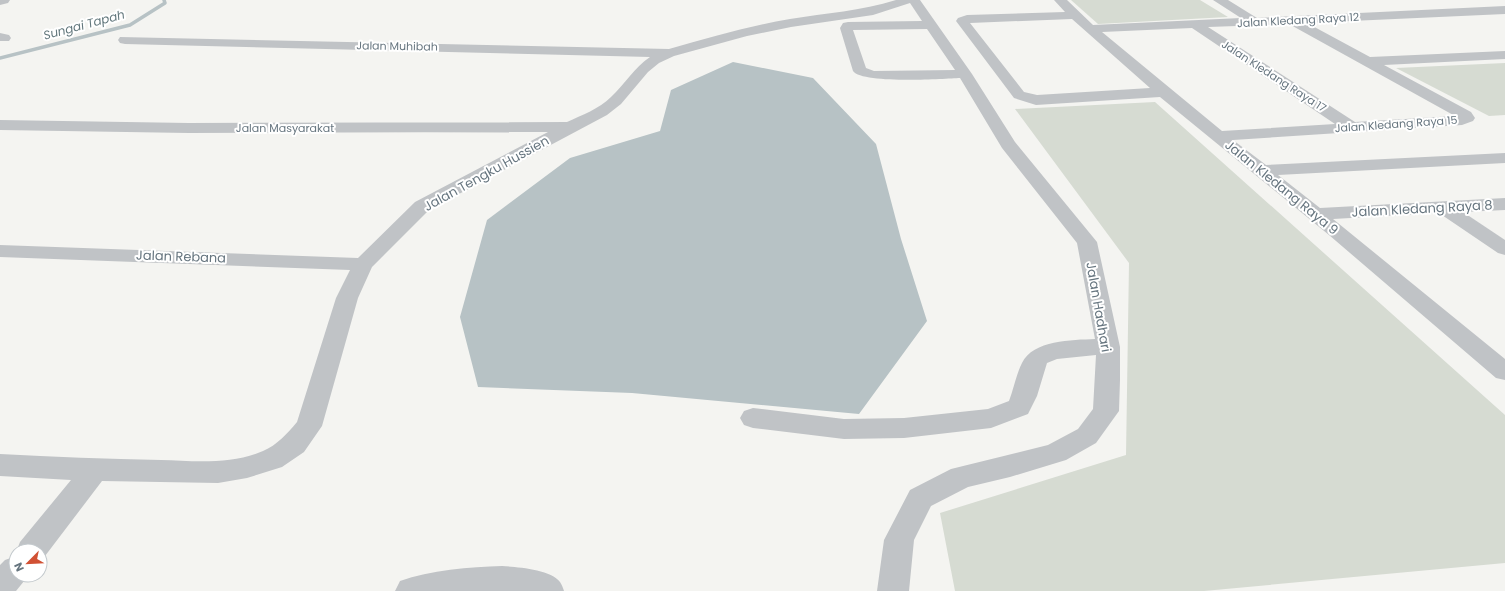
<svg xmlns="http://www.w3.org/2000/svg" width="1505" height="591" viewBox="0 0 1505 591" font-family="Poppins,sans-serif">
	<rect width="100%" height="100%" fill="#f4f4f1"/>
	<path fill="#d6dbd2" d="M1071,0H1200L1228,17L1098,24Z
		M1505,63V115L1489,116L1396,68Z
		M1155,102L1505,415V563L1204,591H955L940,513L1126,455L1129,263L1015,109Z"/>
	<path fill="#b7c2c5" d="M733,62L813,78L876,144L901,239L927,321L859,414L632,393L478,387L460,317L487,220L570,158L660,131L671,90Z"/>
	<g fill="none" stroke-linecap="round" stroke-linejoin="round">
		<path stroke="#b7c2c5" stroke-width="3.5" d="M0,58L130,25L165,3L164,0"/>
		<path fill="#c0c3c6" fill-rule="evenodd" d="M0,0H10L8,3L0,5Z
			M896,0H920L972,74L1015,142L1097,242L1120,347V380L1119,411L1096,443L1066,460L1010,477L968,487L931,506L914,540L909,591H877L884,540L910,490L951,469L1048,445L1078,429L1093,409L1096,355L1057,359L1047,363L1037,396L1028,414L991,428L904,438L844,439L753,428L744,425L740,418L744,411L753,408L844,419L904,418L988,409L1009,401C1014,388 1016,375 1022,363C1033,340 1072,340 1095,339L1077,243L1002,148L960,78C942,79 862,84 853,71L840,28L843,23L848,22L922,21L910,3L873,15L791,27L747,36L674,56L659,63L648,72L621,104L607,115L429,210L372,267L358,298L322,426L304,452L282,467L247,478L218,483L102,481L42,560L40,561V551L16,552L20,542L71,480L0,476V454C54,457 107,459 161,460C193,461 232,465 263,451C277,445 287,434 297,422L336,298L350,270L0,257V245L358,258L415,202L548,132L189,133L0,130V120L189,123L567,122C582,115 599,109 611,97C625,84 634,68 650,57L125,44L120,43L118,40L120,37L669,49C709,38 749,26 790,19C826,13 861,11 896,0ZM927,29L955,70L874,71L866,68L853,30Z
			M1054,0H1067L1093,25L1241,18L1213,0H1228L1257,18L1505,6V14L1307,23L1370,57L1505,51V59L1384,65L1471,112L1475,118L1473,121L1462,125L1233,140L1266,165L1505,153V163L1278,175L1320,208L1505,198V210L1463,212L1505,240V255L1498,253L1439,213L1333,219L1505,359V380L1496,378L1329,235L1160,97L1036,105L1014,98L956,21L958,18L967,15L1065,12ZM1072,19L1150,88L1037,95L1024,92L970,23ZM1289,24L1455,116L1355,122L1208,27ZM1192,28L1335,124L1222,131L1102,32Z
			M0,33L9,35L11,38L9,41H0Z
			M16,556V575H29L16,591H0V565L5,560Z
			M502,566C516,567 551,569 560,582C562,585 563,588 564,591H395L400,581C430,570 470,567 502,566Z"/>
	</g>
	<g text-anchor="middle" stroke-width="4" stroke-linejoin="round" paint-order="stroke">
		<g font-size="11" fill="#66757f" stroke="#fff">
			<text transform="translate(1298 20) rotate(-3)" y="4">Jalan Kledang Raya 12</text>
			<text transform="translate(397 46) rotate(1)" y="4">Jalan Muhibah</text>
			<text transform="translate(1274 76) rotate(33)" y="4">Jalan Kledang Raya 17</text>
			<text transform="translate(1396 124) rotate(-4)" y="4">Jalan Kledang Raya 15</text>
			<text x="285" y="132">Jalan Masyarakat</text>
		</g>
		<g font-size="12" font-style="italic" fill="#62777c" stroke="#fff">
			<text transform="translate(84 25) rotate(-15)" y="4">Sungai Tapah</text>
		</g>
		<g font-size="13" fill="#66757f" stroke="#fff">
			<text transform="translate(486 173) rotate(-29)" y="5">Jalan Tengku Hussien</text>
			<text transform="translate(1282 187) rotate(39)" y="5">Jalan Kledang Raya 9</text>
			<text transform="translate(1422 208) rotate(-3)" y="5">Jalan Kledang Raya 8</text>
			<text transform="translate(181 256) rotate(2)" y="5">Jalan Rebana</text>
			<text transform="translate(1099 307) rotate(80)" y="5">Jalan Hadhari</text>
		</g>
	</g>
	<g transform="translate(28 563) rotate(246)"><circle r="19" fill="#ffffff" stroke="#c2c8cc"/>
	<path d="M0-3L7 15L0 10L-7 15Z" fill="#d15134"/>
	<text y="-6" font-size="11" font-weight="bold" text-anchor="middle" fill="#66757f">N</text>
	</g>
</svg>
